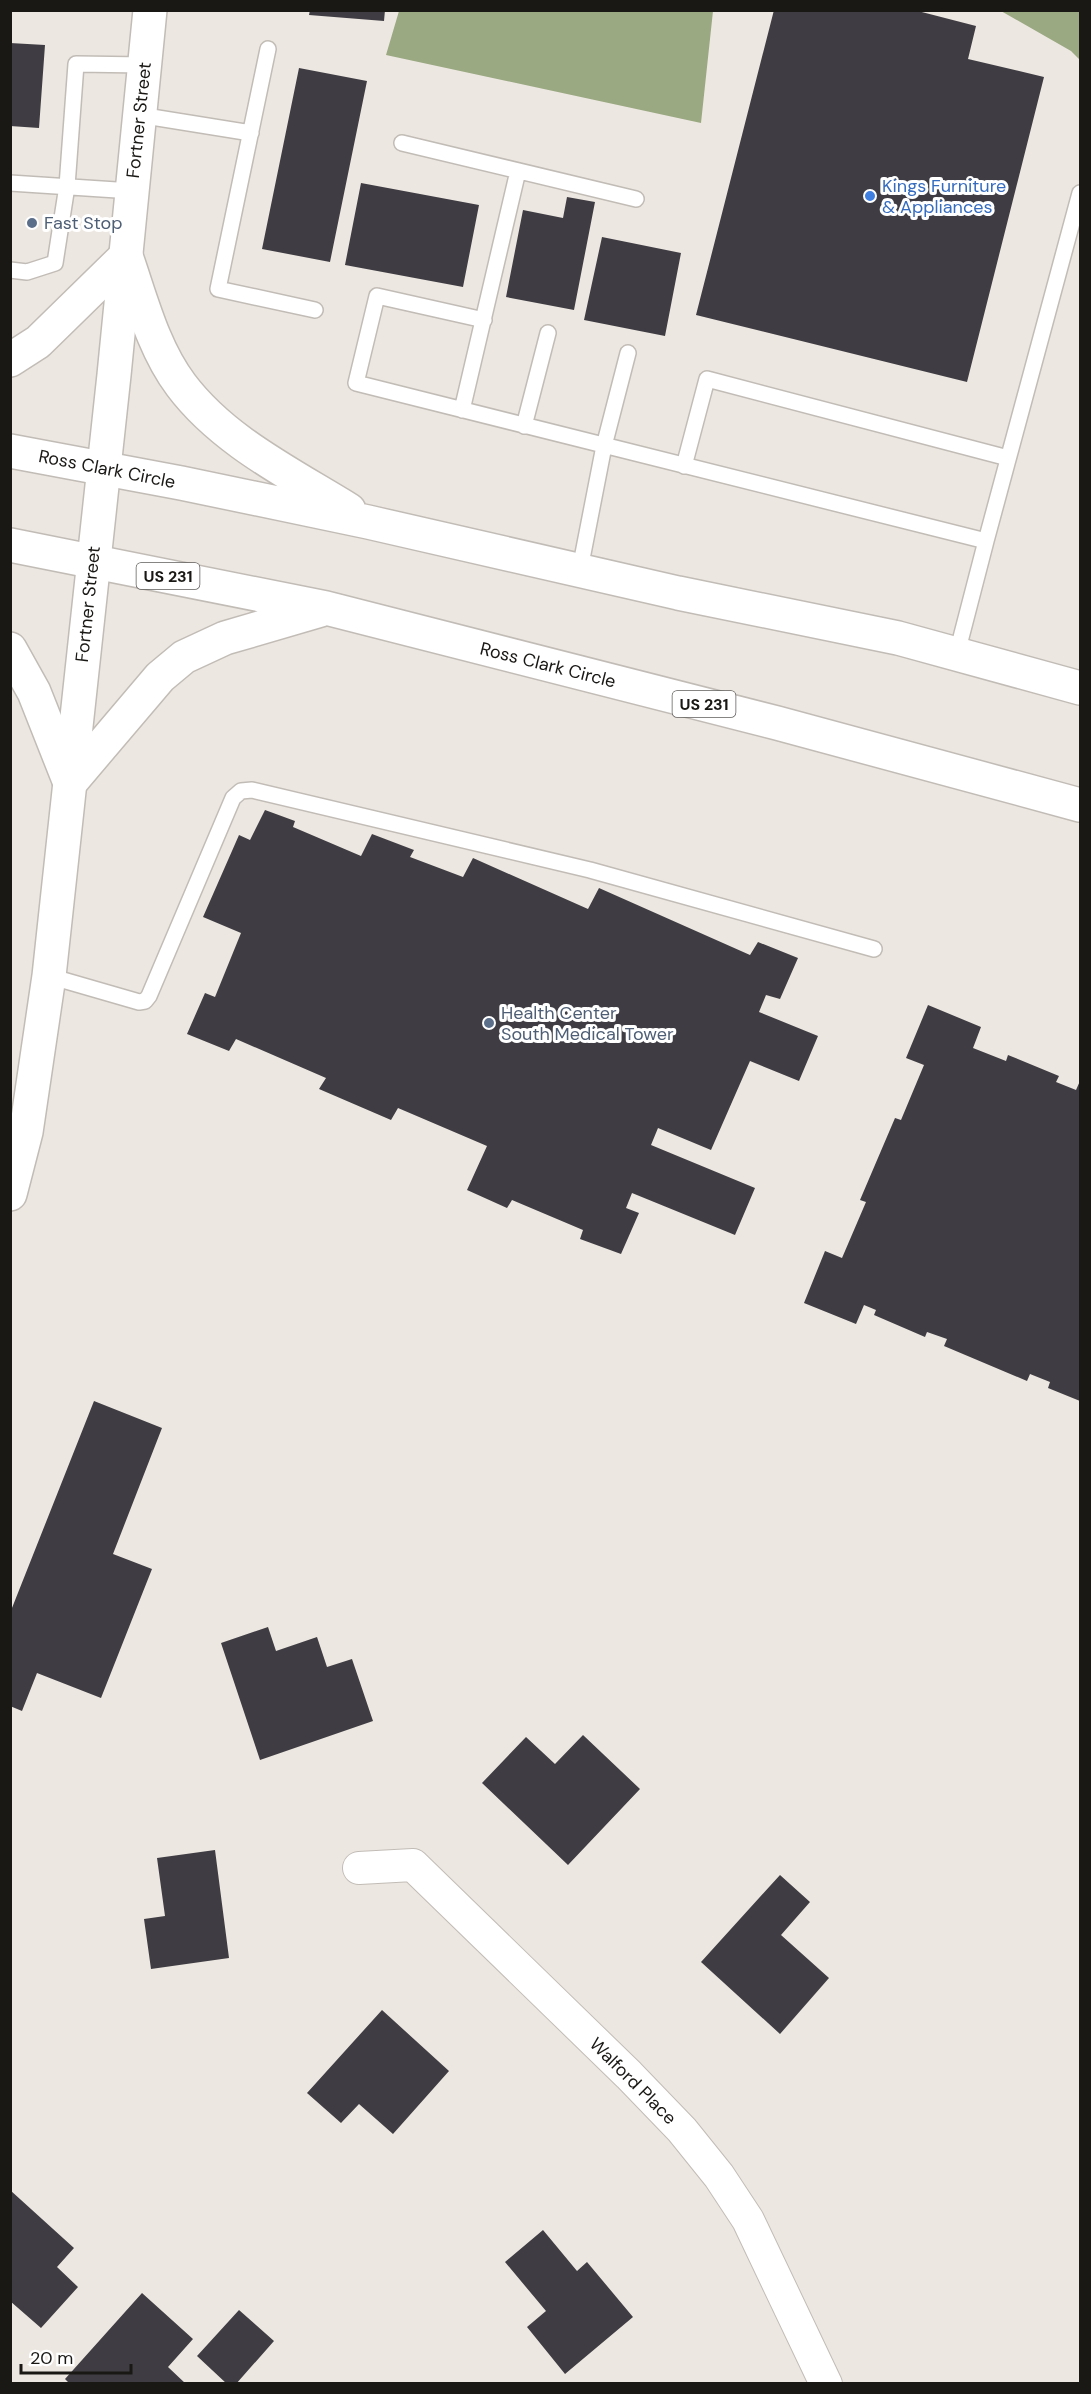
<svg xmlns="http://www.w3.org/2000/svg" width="1091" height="2394" viewBox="0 0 1091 2394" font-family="'DM Sans',sans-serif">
	<rect width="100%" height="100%" fill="#ede7e1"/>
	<path fill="#9aa982" d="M399,11H713L701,123L386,55Z
		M1001,11H1080V60L1071,51Z"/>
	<path fill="#3f3d43" d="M310,10H385L384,21L309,15Z
		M774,10H914L976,26L968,59L1044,77L967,382L696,315Z
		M10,43L45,45L39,128L10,126Z
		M299,68L367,81L330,262L262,249Z
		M361,183L479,205L463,287L345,265Z
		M567,197L595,202L574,310L506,297L523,210L563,218Z
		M602,237L681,253L665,336L584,320Z
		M265,810L295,821L293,827L361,856L372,834L414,850L410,857L463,877L473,858L588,909L599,888L750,955L758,942L798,958L780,999L766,995L759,1012L818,1036L799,1081L750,1061L711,1150L658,1128L651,1145L755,1188L735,1235L632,1193L626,1208L639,1213L621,1254L580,1239L583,1230L512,1200L507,1208L467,1190L487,1146L398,1108L391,1120L319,1089L326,1078L236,1039L229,1051L187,1034L205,993L215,997L241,933L203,917L239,835L250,840Z
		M928,1005L981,1027L973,1048L1006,1061L1008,1055L1059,1076L1056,1082L1076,1090L1080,1081V1401L1048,1388L1050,1382L1030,1374L1027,1381L944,1346L947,1339L927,1332L925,1337L874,1315L876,1310L864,1305L856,1324L804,1303L825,1251L842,1258L866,1202L860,1200L895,1118L901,1120L924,1065L906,1058Z
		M94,1401L162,1428L113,1554L152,1569L101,1698L37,1673L22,1711L10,1706V1613Z
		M268,1627L276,1651L317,1637L327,1667L352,1659L373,1721L260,1760L221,1643Z
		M583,1735L640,1789L568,1865L482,1783L526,1737L555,1764Z
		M215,1850L229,1958L151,1969L144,1919L165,1916L157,1858Z
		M780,1875L810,1902L781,1935L829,1978L780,2034L701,1962Z
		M382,2010L449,2071L393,2134L359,2104L341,2123L307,2093Z
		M10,2190L74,2248L57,2267L78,2287L41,2328L10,2301Z
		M543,2230L577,2271L587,2262L633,2317L565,2374L527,2327L546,2311L505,2262Z
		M142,2293L193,2339L168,2367L186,2384H70L65,2379Z
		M239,2310L274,2341L236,2384H227L197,2356Z"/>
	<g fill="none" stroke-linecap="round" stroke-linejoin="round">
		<g stroke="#c2bcb6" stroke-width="18">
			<path id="lane" d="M268,49L218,289L315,310
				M139,115L251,133
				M402,143L636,199
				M10,183L132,191
				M10,270L27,272L55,263L67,186L76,64L145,65
				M484,320L377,296L356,383L986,541L957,653
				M462,410L518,171
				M524,426L548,333
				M684,466L707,379L1008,458
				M986,541L1080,193
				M580,569L604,446L628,353
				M49,976L139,1002L145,1001L149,996L233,798L241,791L252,790L590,870L874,949"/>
		</g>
		<g stroke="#c2bcb6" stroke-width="34">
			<path id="street" d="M359,1868L413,1865L629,2075L682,2130L719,2176L748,2220L826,2384"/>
		</g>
		<g stroke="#c2bcb6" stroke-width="36">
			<path id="secondary" d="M10,1194L26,1132L49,976L114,375L150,10"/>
		</g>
		<g stroke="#c2bcb6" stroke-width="36">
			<path id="highway" d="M10,360L38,342L126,256C141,299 153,348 181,385C223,441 291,474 349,510
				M10,451L181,483L368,522L678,593L898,638L1080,688
				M10,545L326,608L777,723L1080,805
				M10,649L34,692L70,783L160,677L184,657L225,638L321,610"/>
		</g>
		<use href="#lane" stroke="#fff" stroke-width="15"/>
		<use href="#street" stroke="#fff" stroke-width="32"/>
		<use href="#secondary" stroke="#fff" stroke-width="33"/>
		<use href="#highway" stroke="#fff" stroke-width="33"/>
	</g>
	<circle fill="#3f7fe0" stroke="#fff" stroke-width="2" cx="870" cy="196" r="6"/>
	<g fill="#5c6f8a" stroke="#fff" stroke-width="2">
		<circle cx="32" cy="223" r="6"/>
		<circle cx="489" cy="1023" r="6"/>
	</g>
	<g text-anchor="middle" stroke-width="6" stroke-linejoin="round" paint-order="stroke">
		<g fill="#fff" stroke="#5f5d5b" stroke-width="1.5">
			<rect x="136.5" y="563" width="63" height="26" rx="4.5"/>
			<rect x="672.5" y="691" width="63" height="26" rx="4.5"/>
		</g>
		<g font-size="16" font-weight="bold" fill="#1a1815">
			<text x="168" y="582">US 231</text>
			<text x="704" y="710">US 231</text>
		</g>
		<g font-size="18" fill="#1a1815" stroke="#fff">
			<text transform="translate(139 120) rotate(-84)" y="6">Fortner Street</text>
			<text transform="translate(107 469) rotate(11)" y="6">Ross Clark Circle</text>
			<text transform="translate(88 604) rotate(-84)" y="6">Fortner Street</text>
			<text transform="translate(548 665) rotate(14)" y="6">Ross Clark Circle</text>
			<text transform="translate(633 2081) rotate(45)" y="6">Walford Place</text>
		</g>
		<g font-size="18" fill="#366cbe" stroke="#fff" text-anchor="start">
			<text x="882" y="192">Kings Furniture<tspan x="882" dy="21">&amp; Appliances</tspan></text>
		</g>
		<g font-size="18" fill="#4e5e75" stroke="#fff" text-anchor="start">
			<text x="44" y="229">Fast Stop</text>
			<text x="501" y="1019">Health Center<tspan x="501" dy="21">South Medical Tower</tspan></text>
		</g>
	</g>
	<rect width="1091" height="2394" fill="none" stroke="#1a1815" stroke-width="24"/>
	<path d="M21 2364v9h110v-9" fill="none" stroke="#1a1815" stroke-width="3"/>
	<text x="30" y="2364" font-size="18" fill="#1a1815" stroke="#ffffff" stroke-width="4.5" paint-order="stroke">20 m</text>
</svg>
